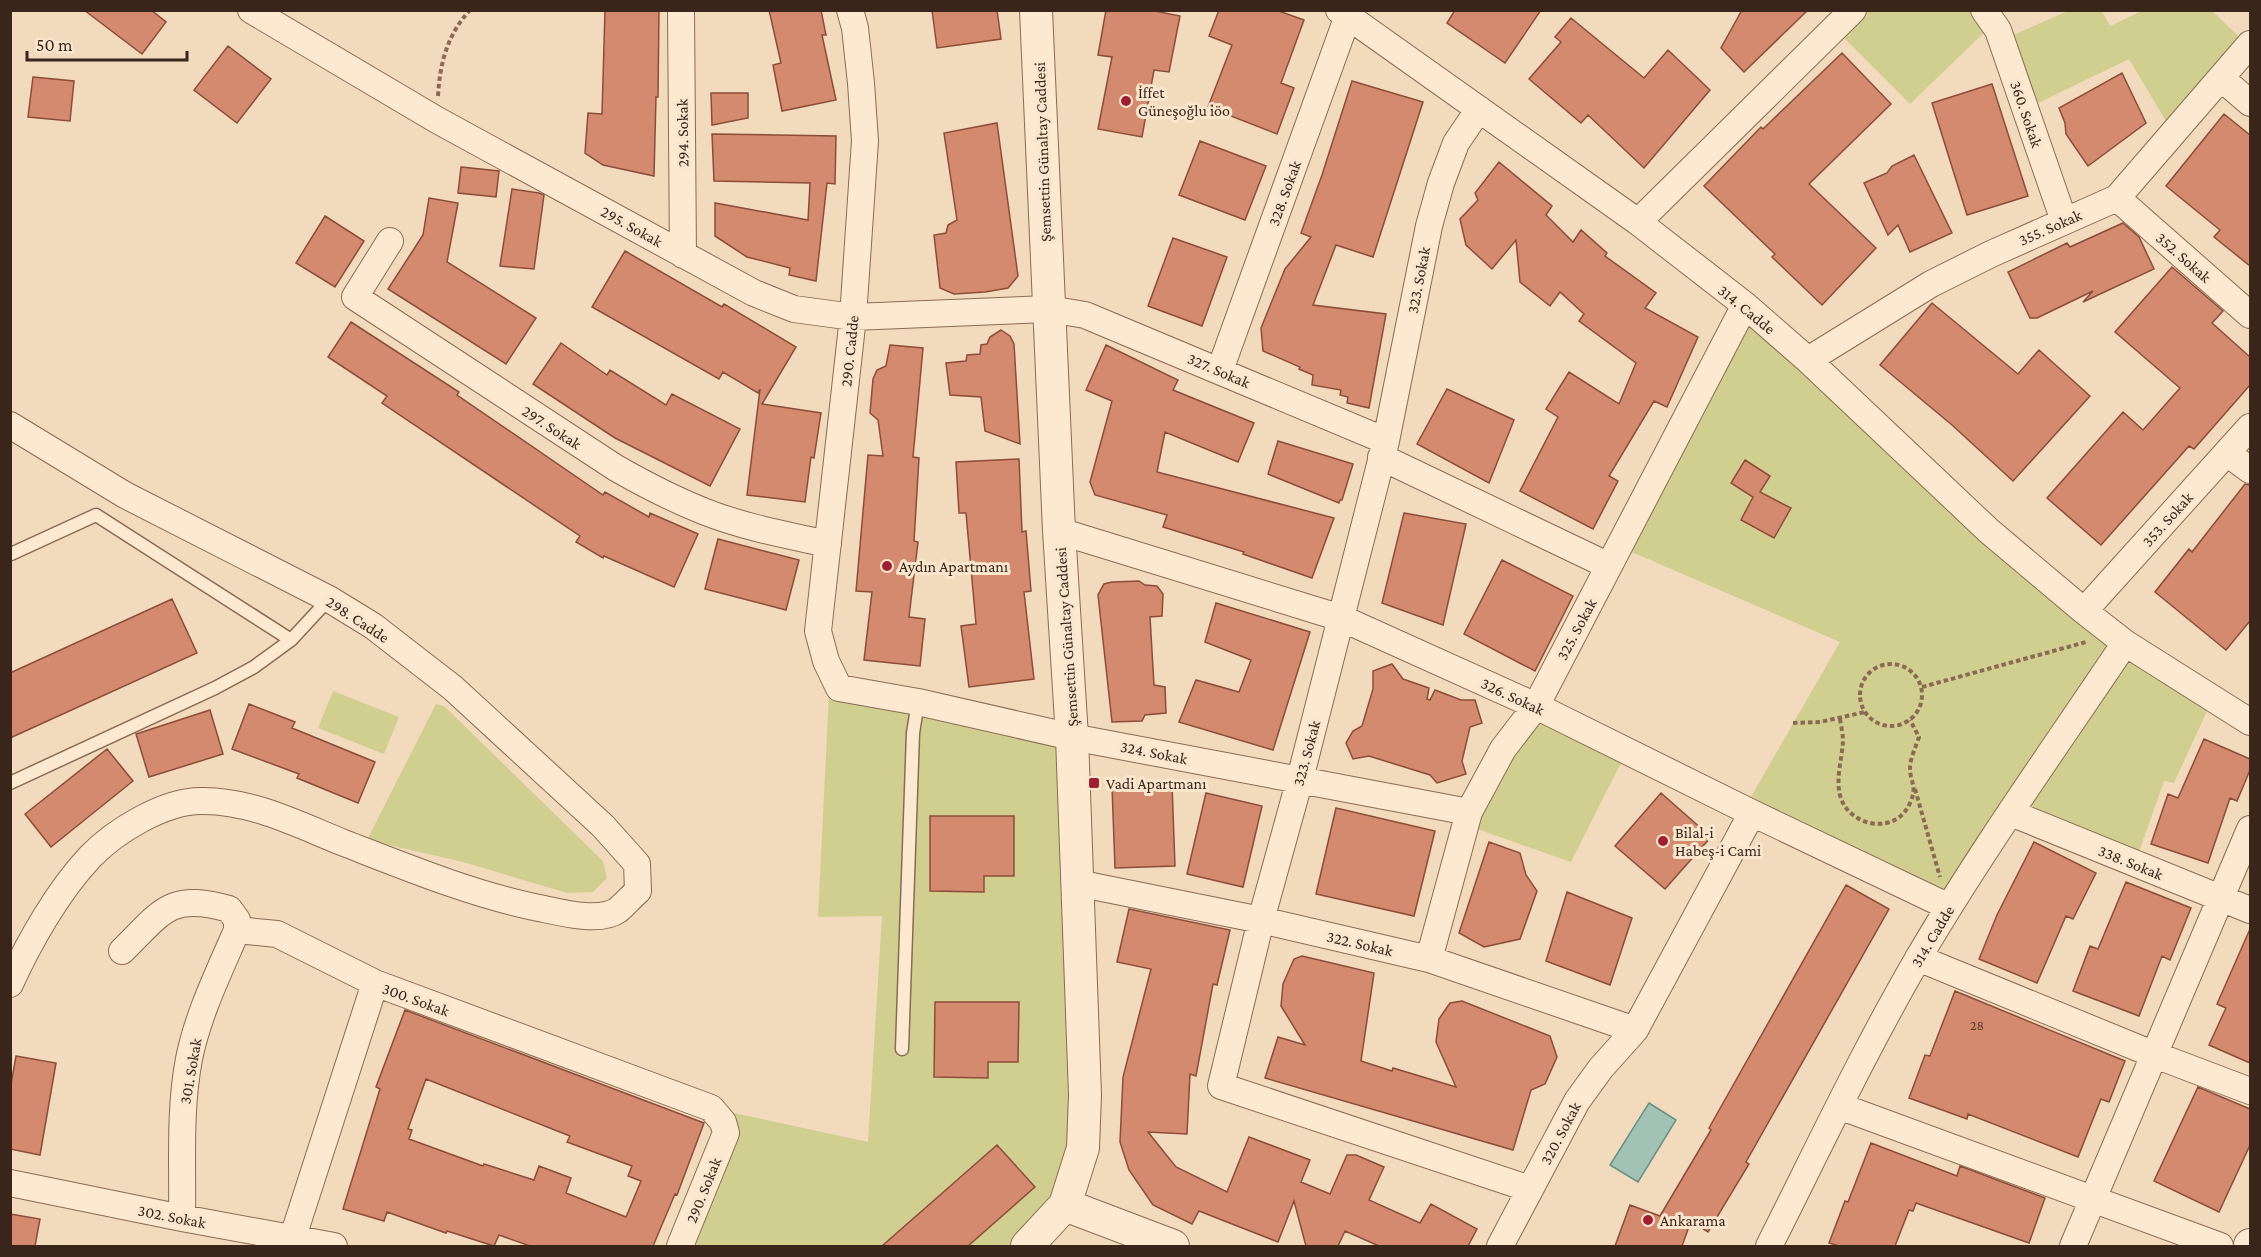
<svg xmlns="http://www.w3.org/2000/svg" width="2261" height="1257" viewBox="0 0 2261 1257" font-family="'Crimson Pro',serif">
	<rect width="100%" height="100%" fill="#f2dabc"/>
	<path fill="#d1cf90" d="M1853,10L1984,11L1993,24L1910,104L1835,29Z
		M2211,10L2249,46L2173,133L2129,59L2026,109L2002,40L2068,11H2102L2110,26L2142,11Z
		M1745,305L1989,531L2213,698L2174,783L2164,781L2135,863L2011,813L1949,907L1744,809L1840,642L1620,547Z
		M333,691L399,717L384,754L318,728Z
		M829,693L1072,737L1083,1148L1027,1246H680L726,1133L711,1108L868,1142L882,916L818,917Z
		M436,704L444,706L603,861L607,878L593,892L567,893L463,862L367,840Z
		M1536,706L1627,751L1571,862L1466,825Z"/>
	<path fill="#a1c2b4" stroke="#679181" stroke-width="1.5" d="M1649,1103L1676,1120L1638,1182L1610,1165Z"/>
	<path fill="#d48a6e" stroke="#8c4d38" stroke-width="1.5" fill-rule="evenodd" d="M84,10H151L166,22L142,54Z
		M605,10H659L658,97H656L654,176L603,165L585,153L588,113L602,114Z
		M769,10H821L826,35H822L836,100L782,111L773,65L781,63Z
		M932,10H997L1001,39L937,48Z
		M1106,10H1150L1180,16L1169,72L1154,70L1142,137L1098,129L1112,57L1098,55Z
		M1219,10H1276L1304,20L1281,83L1294,88L1277,134L1208,107L1232,45L1209,36Z
		M1455,10H1541L1505,63L1447,23Z
		M1742,10H1808L1744,72L1721,48Z
		M1571,18L1644,78L1668,50L1710,90L1644,168L1588,115L1581,123L1529,79L1561,42L1555,37Z
		M228,46L271,79L237,123L194,90Z
		M1842,53L1891,104L1809,184L1876,248L1822,305L1772,257L1775,254L1704,186L1761,127L1763,129Z
		M2122,73L2146,123L2088,166L2066,134L2065,123L2059,108Z
		M33,77L74,81L70,121L28,117Z
		M1352,81L1423,102L1373,257L1336,245L1313,305L1386,314L1369,408L1347,403L1348,397L1340,395L1341,390L1312,385L1313,375L1299,369L1300,367L1263,351L1261,328L1285,269L1311,237L1301,233L1322,175Z
		M1992,84L2028,196L1967,215L1932,103Z
		M711,93H748V118L712,125Z
		M2224,114L2250,135V266L2214,237L2220,230L2166,186Z
		M997,123L1018,276L1008,288L985,292L954,294L940,288L934,235L946,233L948,225L957,220L944,133Z
		M712,134L836,136L835,184L827,183L816,281L789,275L790,268L747,257L715,236V203L808,220L810,183L714,181Z
		M1200,141L1266,166L1245,220L1179,195Z
		M1914,155L1952,233L1910,252L1898,225L1888,235L1864,183L1887,173L1892,166Z
		M1499,162L1552,206L1546,215L1573,242L1581,230L1607,253L1605,256L1656,293L1645,308L1698,337L1667,407L1654,401L1609,476L1618,481L1593,529L1520,491L1558,417L1546,409L1569,372L1619,404L1636,363L1579,321L1584,314L1560,292L1550,306L1520,282L1516,240L1492,269L1466,245L1460,219L1478,200L1475,193Z
		M461,167L499,171L496,197L458,193Z
		M512,189L539,193L544,195L534,269L500,266Z
		M429,198L458,203L447,262L536,318L506,364L388,289L423,235Z
		M325,216L364,241L335,287L296,263Z
		M2123,223L2139,237L2154,269L2083,302L2093,291L2037,318H2030L2008,272L2067,243L2070,247Z
		M1173,238L1227,257L1202,326L1148,306Z
		M625,251L722,307L724,304L796,347L762,404L821,413L814,458L811,457L805,502L747,495L760,389L758,393L723,372L719,379L592,307Z
		M2172,267L2223,311L2212,323L2250,357V385L2194,449L2189,446L2101,545L2047,498L2123,412L2143,430L2180,388L2115,332Z
		M1932,303L2018,374L2039,350L2090,396L2013,481L1952,425L1880,365Z
		M351,322L459,392L457,395L603,495L605,492L649,517L650,513L698,534L674,587L604,556L603,558L576,542L580,536L382,403L387,396L328,357Z
		M1001,330L1010,336L1014,344L1020,444L985,431L981,397L950,395L946,363L966,361L967,355L980,354L981,345L987,344L990,337Z
		M561,343L607,375L610,370L666,405L672,394L740,429L710,486L615,438L533,384Z
		M890,345L923,348L913,457L919,458L914,541L918,542L909,617L925,619L920,666L864,660L872,592L856,591L868,455L883,456L878,420L870,413L873,379L877,370L886,366Z
		M1106,345L1178,380L1173,390L1254,423L1238,462L1165,432L1157,472L1334,518L1312,578L1243,554L1244,552L1163,527L1167,515L1095,495L1090,482L1112,401L1086,390Z
		M1447,389L1514,420L1489,483L1417,444Z
		M1278,441L1353,464L1342,500H1340L1339,503L1268,474Z
		M1019,459L1022,532L1026,531L1031,591L1024,592L1034,679L969,687L961,626L976,624L966,513H959L956,462Z
		M1745,460L1770,476L1760,492L1791,508L1774,538L1741,520L1753,497L1731,483Z
		M2245,484L2250,485V621L2226,650L2155,592L2189,549L2192,552Z
		M1404,513L1466,524L1443,625L1382,603Z
		M718,539L799,560L786,610L705,589Z
		M1502,560L1573,596L1535,671L1464,634Z
		M1139,581L1145,585L1157,586L1163,594L1162,616L1150,617L1154,685L1165,687L1166,713L1145,715L1142,721L1112,722L1098,595L1104,584L1112,582Z
		M172,599L197,653L10,738V673Z
		M1216,603L1310,632L1273,750L1179,722L1196,680L1239,692L1251,660L1205,642Z
		M1392,664L1403,679L1429,688L1427,699L1430,700L1435,690L1461,700H1475L1482,723L1470,727L1462,761L1466,774L1437,783L1430,775L1369,756L1353,759L1346,743L1353,731L1362,726L1373,689V671Z
		M249,704L295,722L292,728L375,762L358,803L297,778L299,774L232,749Z
		M210,710L223,754L149,777L136,734Z
		M2204,739L2250,759V770L2237,801L2230,798L2208,863L2151,844L2168,794L2178,798Z
		M107,749L133,781L51,847L25,814Z
		M1172,784L1175,866L1115,868L1112,787Z
		M1206,793L1262,806L1243,887L1187,874Z
		M1661,793L1711,837L1665,889L1615,846Z
		M1336,808L1435,831L1414,916L1316,894Z
		M930,816H1014V876H984V892L930,891Z
		M1489,842L1520,853L1526,875L1537,891L1520,939L1484,947L1459,933Z
		M2034,842L2096,873L2073,919L2066,916L2037,983L1979,959L1997,915Z
		M2126,882L2191,908L2170,960L2162,956L2139,1016L2073,991L2090,946L2098,949Z
		M1846,885L1889,909L1746,1162L1749,1164L1708,1232L1691,1221L1682,1246H1615L1630,1205L1660,1216L1711,1130L1709,1128Z
		M1567,892L1632,918L1610,985L1546,961Z
		M1129,909L1230,930L1217,985L1213,984L1196,1076L1190,1074L1187,1134L1148,1132L1176,1167L1227,1192L1249,1137L1310,1160L1301,1182L1330,1194L1347,1155H1356L1384,1167L1369,1200L1420,1223L1431,1204L1477,1229L1468,1246H1379L1345,1231L1338,1246H1306L1294,1201L1278,1242L1199,1211L1192,1224L1153,1205L1129,1170L1120,1142L1123,1077L1151,969L1117,962Z
		M2250,929V1063L2209,1045L2226,1008L2217,1004Z
		M1302,956L1374,973L1361,1061L1392,1071L1393,1068L1456,1087L1436,1042L1439,1019L1450,1003L1462,1001L1550,1036L1557,1057L1545,1084L1531,1090L1513,1150L1265,1078L1278,1037L1305,1045L1281,1006L1283,984L1294,959Z
		M1955,991L2125,1061L2109,1102L2101,1099L2078,1157L1968,1114L1967,1119L1909,1098L1925,1055L1930,1056Z
		M935,1002H1019L1018,1062H988V1078L934,1077Z
		M405,1010L704,1123L677,1195L675,1194L653,1246H530L499,1235L494,1246L447,1231L446,1233L387,1212L384,1221L343,1209L380,1089L376,1087ZM426,1079L570,1136L567,1142L632,1166L628,1176L641,1181L626,1217L566,1193L571,1178L539,1166L534,1180L484,1164L483,1166L409,1139L412,1130L408,1129Z
		M16,1056L56,1063L40,1155L10,1149V1090Z
		M2198,1087L2250,1109V1145L2219,1212L2154,1181Z
		M1871,1143L1957,1176L1960,1166L2045,1198L2029,1243L1916,1203L1913,1211L1909,1210L1895,1246H1839L1829,1243L1845,1201L1848,1202Z
		M997,1145L1035,1187L968,1246H882Z
		M10,1214L40,1219L35,1246H10Z"/>
	<g fill="none" stroke-linecap="round" stroke-linejoin="round">
		<g stroke="#8b6a54" stroke-width="15">
			<path id="service" d="M11,554L96,515L291,640
				M10,783L215,688L254,667L291,640L329,599
				M902,1049L913,733L918,702"/>
		</g>
		<g stroke="#8b6a54" stroke-width="28">
			<path id="minor" d="M251,10L437,120L754,293L794,309L853,317L1049,309L1085,315L1386,441
				M681,10L683,255
				M850,10L855,28L861,83L865,141L853,317L818,631L826,661L839,688L918,702L1072,737L1469,812
				M1339,10L1638,222L1745,305L1808,360L1989,531L2084,611L2125,643L2250,722
				M1984,10L1998,30L2064,221
				M2221,78L2250,103
				M1479,109L1456,143L1441,183L1429,226L1386,441L1300,779L1261,920L1221,1086L1530,1189
				M2117,198L2250,315
				M1638,222L1853,10
				M390,241L355,297L616,468C644,484 673,499 703,511C743,527 786,535 828,544
				M1808,360L1931,284L1991,254L2117,198L2250,44
				M1220,370L1350,10
				M10,425L125,495L329,599L373,626L453,688L603,826L637,864L638,891C631,897 625,904 618,910C598,924 556,911 534,907C469,893 406,867 344,843C299,825 251,800 201,801C164,801 115,831 90,857C58,891 29,942 10,984
				M2227,453L2250,470
				M1381,457L1609,566
				M1059,531L1341,618L1536,706L1752,813L1949,907
				M2084,611L2250,427
				M2011,813L2250,910
				M1077,883L1261,920L1429,959L1635,1030
				M122,951C162,912 169,892 229,909L237,920V930L277,934L375,983L711,1108L723,1122L726,1133L680,1246
				M1918,958L2155,1055L2250,1091
				M1429,959L1469,812L1503,749L1536,706L1745,305
				M1839,1106L2220,1246
				M10,1183L182,1218L334,1246
				M182,1218C183,1165 179,1111 189,1059C198,1014 219,972 237,930
				M290,1246L375,983
				M1500,1246L1577,1101L1601,1068L1635,1030L1752,813
				M1769,1246C1818,1149 1865,1049 1920,955C1983,848 2056,746 2125,643
				M2073,1246L2250,829"/>
		</g>
		<g stroke="#8b6a54" stroke-width="34">
			<path id="tertiary" d="M1065,1205L1173,1246
				M1027,1246L1065,1205L1083,1148L1085,1095L1072,737L1059,531L1036,10
				M2250,1246V1245"/>
		</g>
		<path stroke="#8b6a54" stroke-width="4" stroke-dasharray="4.5 3" stroke-linecap="butt" d="M438,96C440,63 447,35 470,10
			M1860 695a31 31 0 1 1 62 0a31 31 0 1 1-62 0Z
			M1922,687L2086,642
			M1840,719C1841,726 1843,734 1843,741C1842,760 1834,783 1842,801C1854,828 1897,834 1910,803C1918,786 1910,783 1910,768C1910,759 1916,746 1919,737L1910,720
			M1793,723L1820,722L1865,712
			M1915,789L1940,877"/>
		<use href="#service" stroke="#fce9d0" stroke-width="12"/>
		<use href="#minor" stroke="#fce9d0" stroke-width="26"/>
		<use href="#tertiary" stroke="#fce9d0" stroke-width="32"/>
	</g>
	<g fill="#a01e32" stroke="#f9e6cd" stroke-width="2">
		<circle cx="1126" cy="101" r="6"/>
		<circle cx="887" cy="566" r="6"/>
		<rect x="1088" y="777" width="12" height="12" rx="3"/>
		<circle cx="1663" cy="841" r="6"/>
		<circle cx="1648" cy="1220" r="6"/>
	</g>
	<g text-anchor="middle" stroke-width="6" stroke-linejoin="round" paint-order="stroke">
		<g font-size="14" fill="#603e2f">
			<text x="1977" y="1030">28</text>
		</g>
		<g font-size="16" fill="#39251a" stroke="#f9e6cd" text-anchor="start">
			<text x="1138" y="98">İffet<tspan x="1138" dy="18">Güneşoğlu iöo</tspan></text>
			<text x="899" y="572">Aydın Apartmanı</text>
			<text x="1106" y="789">Vadi Apartmanı</text>
			<text x="1675" y="838">Bilal-i<tspan x="1675" dy="18">Habeş-i Cami</tspan></text>
			<text x="1660" y="1226">Ankarama</text>
		</g>
		<g font-size="16" fill="#39251a" stroke="#f9e6cd">
			<text transform="translate(2027 114) rotate(71)" y="6">360. Sokak</text>
			<text transform="translate(682 133) rotate(-91)" y="6">294. Sokak</text>
			<text transform="translate(1042 152) rotate(-92)" y="6">Şemsettin Günaltay Caddesi</text>
			<text transform="translate(1284 193) rotate(-70)" y="6">328. Sokak</text>
			<text transform="translate(632 226) rotate(29)" y="6">295. Sokak</text>
			<text transform="translate(2050 227) rotate(-24)" y="6">355. Sokak</text>
			<text transform="translate(2184 257) rotate(41)" y="6">352. Sokak</text>
			<text transform="translate(1418 280) rotate(-79)" y="6">323. Sokak</text>
			<text transform="translate(1747 309) rotate(39)" y="6">314. Cadde</text>
			<text transform="translate(849 351) rotate(-84)" y="6">290. Cadde</text>
			<text transform="translate(1219 370) rotate(23)" y="6">327. Sokak</text>
			<text transform="translate(552 427) rotate(33)" y="6">297. Sokak</text>
			<text transform="translate(2167 519) rotate(-48)" y="6">353. Sokak</text>
			<text transform="translate(358 619) rotate(33)" y="6">298. Cadde</text>
			<text transform="translate(1576 629) rotate(-62)" y="6">325. Sokak</text>
			<text transform="translate(1066 637) rotate(-94)" y="6">Şemsettin Günaltay Caddesi</text>
			<text transform="translate(1513 696) rotate(25)" y="6">326. Sokak</text>
			<text transform="translate(1154 752) rotate(11)" y="6">324. Sokak</text>
			<text transform="translate(1306 753) rotate(-75)" y="6">323. Sokak</text>
			<text transform="translate(2131 862) rotate(22)" y="6">338. Sokak</text>
			<text transform="translate(1932 936) rotate(-59)" y="6">314. Cadde</text>
			<text transform="translate(1360 943) rotate(13)" y="6">322. Sokak</text>
			<text transform="translate(416 999) rotate(20)" y="6">300. Sokak</text>
			<text transform="translate(190 1071) rotate(-80)" y="6">301. Sokak</text>
			<text transform="translate(1560 1133) rotate(-62)" y="6">320. Sokak</text>
			<text transform="translate(703 1190) rotate(-68)" y="6">290. Sokak</text>
			<text transform="translate(172 1216) rotate(11)" y="6">302. Sokak</text>
		</g>
	</g>
	<rect width="2261" height="1257" fill="none" stroke="#39251a" stroke-width="24"/>
	<path d="M27 51v9h160v-9" fill="none" stroke="#39251a" stroke-width="3"/>
	<text x="36" y="51" font-size="18" fill="#39251a" stroke="#f9e6cd" stroke-width="4.5" paint-order="stroke">50 m</text>
</svg>
